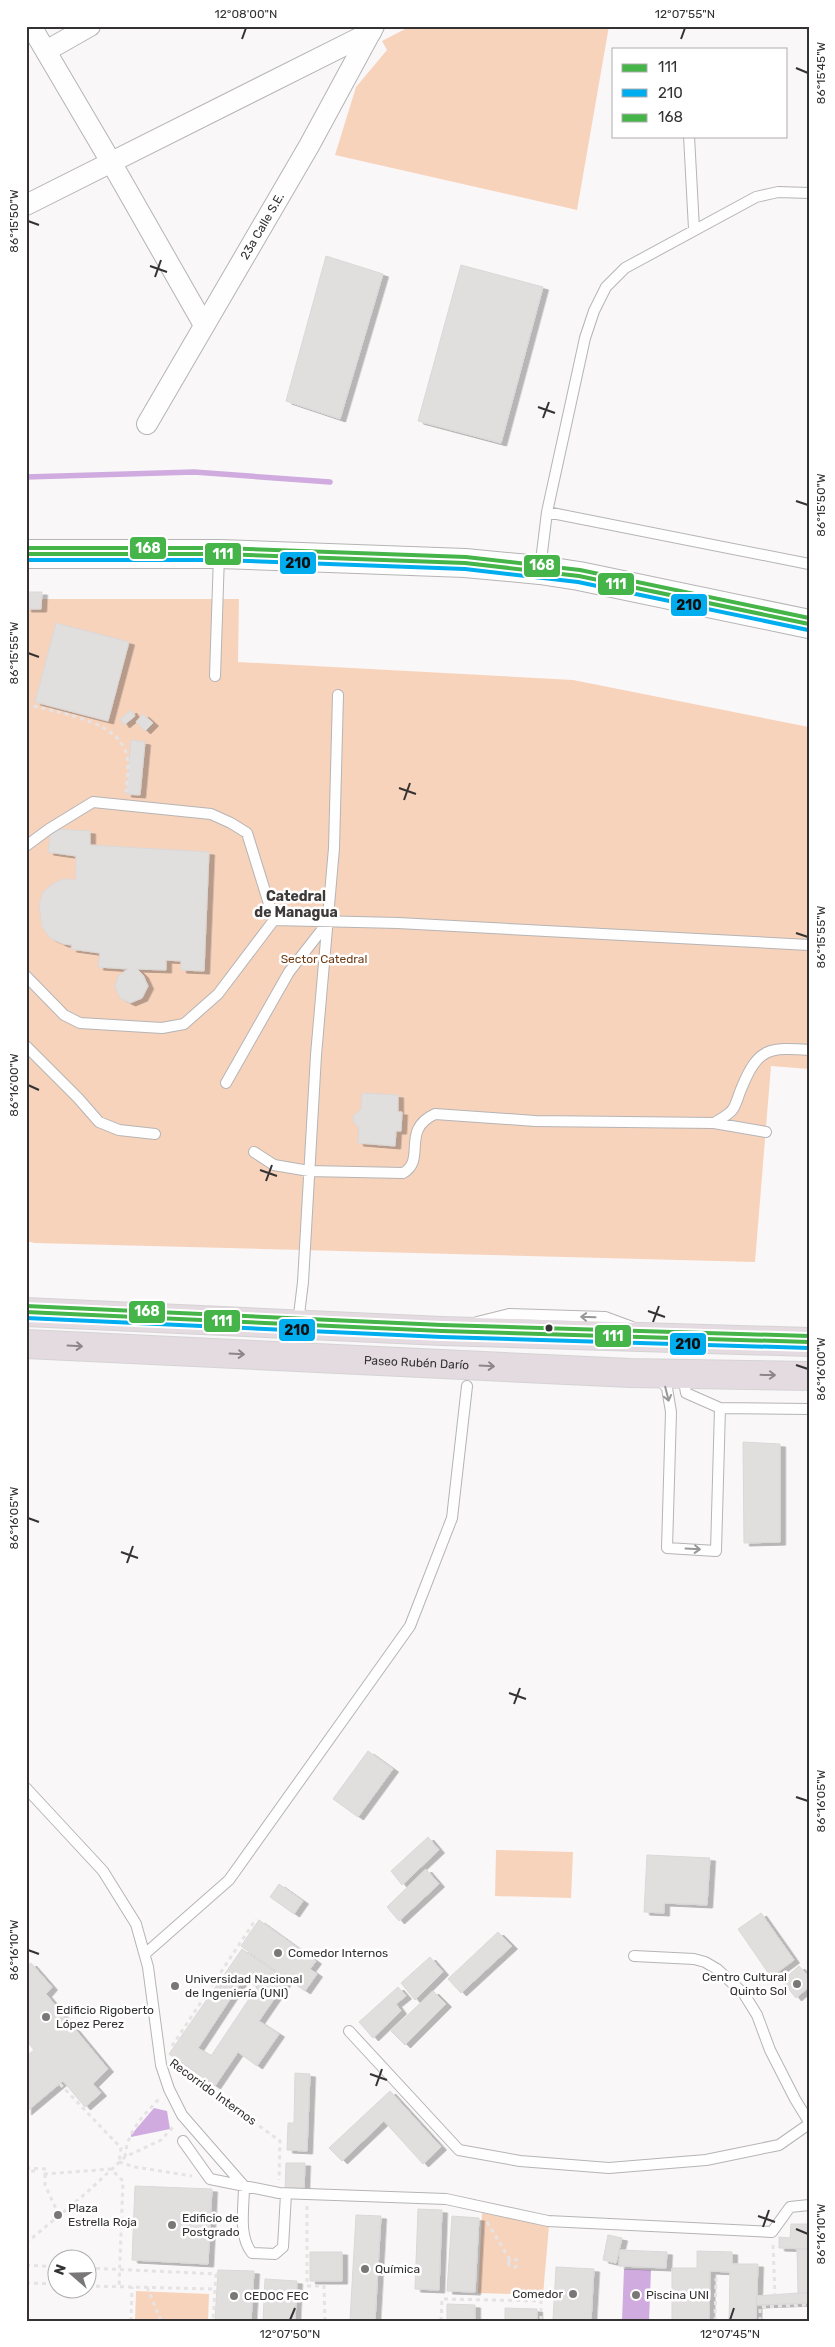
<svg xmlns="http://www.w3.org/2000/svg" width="835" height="2347" viewBox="0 0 835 2347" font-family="Rubik,sans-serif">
	<defs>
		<filter id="shadow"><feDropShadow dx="5.5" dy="3" stdDeviation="0" flood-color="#0004"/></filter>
	</defs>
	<rect width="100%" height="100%" fill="#faf7f8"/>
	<path fill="#f8d3bc" d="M411,26H609L577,210L335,155L356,87L387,50L382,41Z
		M26,599H239L238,662L573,680L809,727V1069L771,1066L755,1262L35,1243L26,1241Z
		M496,1850L573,1852L571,1898L495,1896Z
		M482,2213L549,2226L543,2295L478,2293Z
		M136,2291L209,2294L208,2321H135Z"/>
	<path fill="#cfabdf" d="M154,2108L167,2111L170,2129L131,2137V2135Z
		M624,2269L651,2270L649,2321H622Z"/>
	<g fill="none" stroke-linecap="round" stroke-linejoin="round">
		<path stroke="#cfabdf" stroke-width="5.5" d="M26,477L194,472L330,482"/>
	</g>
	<path fill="#e1dede" stroke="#dad8d8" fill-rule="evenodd" filter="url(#shadow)" d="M326,256L383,274L340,419L286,401Z
		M461,265L543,287L501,443L418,421Z
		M26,592H42L41,609H26Z
		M56,623L129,642L108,721L35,702Z
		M131,710L135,716L124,725L120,719Z
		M143,714L153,723L145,731L136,722Z
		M131,740L145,742L140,795L126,794Z
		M51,829L90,831V845L209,852L204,971L181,970V961L166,960V970L137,969L143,975L148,986L142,998L130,1003L120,998L115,987L118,976L128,969L98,967L100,953L71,949L72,945L63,944L50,938L42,927L39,904L43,892L54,883L64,879L76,880V856L48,852Z
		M362,1093L398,1095V1112H402L401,1131H396L395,1146L358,1143L359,1127L354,1123L353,1116L361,1109Z
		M743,1442L780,1444V1542L744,1543Z
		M368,1751L393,1769L358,1817L333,1799Z
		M428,1837L439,1850L402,1885L391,1871Z
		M647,1855L710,1858L707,1905L664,1903V1913L644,1912Z
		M426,1869L439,1884L399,1921L387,1907Z
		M279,1884L303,1901L294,1914L270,1897Z
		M761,1913L794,1960L771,1977L738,1929Z
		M259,1920L316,1961L310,1969L317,1974L305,1991L241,1946Z
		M498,1932L512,1946L461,1993L448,1979Z
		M242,1949L287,1980L259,2021L279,2034L257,2066L238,2052L215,2086L169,2054ZM244,1978L257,1987L211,2056L198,2048Z
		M430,1957L443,1972L415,2000L401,1983Z
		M31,1963L52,1987L46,1994L108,2069L93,2084L101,2093L85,2107L63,2081L26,2112V2056L34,2050L26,2040V1967Z
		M799,1966L809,1977V1987L796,1998L782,1981Z
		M398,1987L406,1996L396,2004L401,2011L373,2038L359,2022Z
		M433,1991L446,2004L405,2045L391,2031Z
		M295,2073L310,2074L307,2151L287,2150L288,2123H294Z
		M390,2091L441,2147L423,2164L384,2121L342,2161L329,2148Z
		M286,2163H305L304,2191H285Z
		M135,2186L212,2189L208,2264L132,2260Z
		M418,2209L442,2210L439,2290L415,2289Z
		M356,2215L381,2216L375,2321H350Z
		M452,2216L479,2218L475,2292L447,2291Z
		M791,2224H809V2249L779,2248V2237L790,2238Z
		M608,2235L622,2238L616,2263L603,2260Z
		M797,2249H809V2293H798Z
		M620,2250L667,2252L666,2268L619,2266Z
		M697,2251L732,2252V2264H758L756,2321H729L730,2272L710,2271L709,2321H672V2268H697Z
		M310,2252H342V2281H310Z
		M556,2267L594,2269L591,2321L553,2320Z
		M218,2270L254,2271L251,2321L215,2320Z
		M265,2279L297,2281L295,2321H263Z
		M798,2293H809V2303L757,2305L756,2296Z
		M447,2304L475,2305V2321H447Z
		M505,2308L537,2309V2321H505Z"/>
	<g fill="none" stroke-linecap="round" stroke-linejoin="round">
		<g stroke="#b6b4b4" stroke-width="12">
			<path id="lane" d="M689,136L694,229
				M547,512L585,338L594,311L606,287L625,268L756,197L778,192L809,193
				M540,569L547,512L809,564
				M215,676L219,555
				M26,846L49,829L93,802L211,814L231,823L247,833L274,920
				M26,976L64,1015L80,1023L162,1028L184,1024L218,994L274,920L398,923L809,945
				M26,1046L78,1098L99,1122L119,1130L155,1134
				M226,1083L289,972L328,922
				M714,1123C720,1119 729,1115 733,1109C737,1103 739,1093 742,1087C758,1048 769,1047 809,1050
				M254,1152L274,1165L309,1171L403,1173C427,1160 400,1130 435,1114L535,1121L714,1123L766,1132
				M477,1322L509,1314L605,1317L632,1327
				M298,1323L303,1282L316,1055L334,848L338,695
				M683,1375L686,1393L720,1408L809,1409
				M658,1377L667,1388L671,1412L667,1548L716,1551L720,1408
				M26,1788L103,1871L136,1924L148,1967L161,2065L169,2089L182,2115L244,2186C244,2208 238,2236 252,2253L275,2254L283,2247L286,2194
				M146,1953L229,1880L410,1626L452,1518L467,1386
				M634,1956L694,1959L705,1962L717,1969L744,1994L757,2015L770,2050L795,2099L809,2122
				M349,2031L459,2150L520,2161L609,2168L706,2160L779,2145L809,2124
				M183,2141L210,2179L279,2193L446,2199L548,2221L772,2232L790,2207L809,2205"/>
		</g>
		<g stroke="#b6b4b4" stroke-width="22">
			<g id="street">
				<path d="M31,26L111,162L204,325"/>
				<path d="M46,51L90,26"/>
				<path d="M26,205L371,32"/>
				<path id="s1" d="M147,424L309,146L374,26"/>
			</g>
		</g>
		<g stroke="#b6b4b4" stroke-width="30">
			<path id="secondary" d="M26,554H219L465,563L540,570L579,576L809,624"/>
		</g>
		<g stroke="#d5d3d4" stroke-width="30">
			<g id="highway">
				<path d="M26,1312L442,1331L809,1342"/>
				<path id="s2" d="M26,1344L630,1373L809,1376"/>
			</g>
		</g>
		<path stroke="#e5e3e4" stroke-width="3" stroke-dasharray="4 4" stroke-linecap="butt" d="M26,704C53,712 109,719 123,746C131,759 127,778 126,792
			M172,2046L256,1919
			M175,2065L280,2141L279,2180
			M60,2084L121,2148L119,2162
			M125,2157C127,2131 143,2116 160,2098
			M119,2162L135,2167L192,2176
			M26,2168L46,2169L45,2174L111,2169L123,2181L119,2287
			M45,2174V2185L59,2215
			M26,2176L29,2171H35
			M307,2206V2286H324L325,2321
			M487,2222L510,2260
			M26,2243L85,2194L125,2157L161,2140L175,2125
			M773,2245L775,2295
			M508.5 2263a4.5 4.5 0 1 1 9 0a4.5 4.5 0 1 1-9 0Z
			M26,2265L58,2267
			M88,2268L216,2274L213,2321
			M26,2283L58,2284
			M88,2286L214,2289
			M147,2287L161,2321
			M131,2321L132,2287
			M441,2321L442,2299L541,2301V2321
			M715,2321L716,2278
			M760,2321V2307L809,2305"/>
		<use href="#lane" stroke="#fefefe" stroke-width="10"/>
		<use href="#street" stroke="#fefefe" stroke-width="20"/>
		<use href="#secondary" stroke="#fefefe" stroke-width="28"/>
		<use href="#highway" stroke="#e4dbe1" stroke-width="28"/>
		<g stroke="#fff" stroke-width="8">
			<path id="bus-1" d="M26,554H219L465,563L579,576L809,624
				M26,1312L442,1331L809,1342"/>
		</g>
		<g stroke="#fff" stroke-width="8">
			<path id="bus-2" d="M26,560H219L465,569L578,582L808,630
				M26,1318L442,1337L809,1348"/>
		</g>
		<g stroke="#fff" stroke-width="8">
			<path id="bus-3" d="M26,548H219L466,557L580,570L809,618
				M26,1306L442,1325L809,1336"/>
		</g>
		<use href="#bus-1" stroke="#45b549" stroke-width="4"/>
		<use href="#bus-2" stroke="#00adee" stroke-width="4"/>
		<use href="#bus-3" stroke="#45b549" stroke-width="4"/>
	</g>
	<defs><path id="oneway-shaft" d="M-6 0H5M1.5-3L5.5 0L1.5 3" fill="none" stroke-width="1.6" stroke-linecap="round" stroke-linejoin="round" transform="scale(1.25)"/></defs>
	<g stroke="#999898">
		<use href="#oneway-shaft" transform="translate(588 1317) rotate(-178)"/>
		<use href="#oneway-shaft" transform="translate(667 1394) rotate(76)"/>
		<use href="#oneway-shaft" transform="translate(693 1549) rotate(3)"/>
	</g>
	<g stroke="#8c868a">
		<use href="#oneway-shaft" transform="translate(75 1346) rotate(3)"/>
		<use href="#oneway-shaft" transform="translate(237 1354) rotate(3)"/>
		<use href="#oneway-shaft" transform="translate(487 1366) rotate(3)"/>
		<use href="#oneway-shaft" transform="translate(768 1375) rotate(1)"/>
	</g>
	<path fill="none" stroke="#343232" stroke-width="2" d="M242,39L246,28M681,39L685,28M796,68L808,73M28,221L39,225M150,266L167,272M155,277L161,260M538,407L555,413M543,418L549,402M796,501L808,505M28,653L39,657M399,788L416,794M404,800L410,783M796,933L808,937M28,1085L39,1090M260,1170L277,1176M266,1181L272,1165M648,1311L665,1317M653,1322L659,1306M796,1365L808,1369M28,1518L39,1522M121,1552L138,1558M127,1563L133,1546M509,1693L526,1699M514,1704L520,1688M796,1797L808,1801M28,1950L39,1954M370,2074L387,2080M376,2086L382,2069M758,2216L775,2222M763,2227L769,2210M796,2229L808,2234M290,2320L295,2308M730,2320L734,2308"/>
	<circle fill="#343232" stroke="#fff" stroke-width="2" cx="549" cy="1328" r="4.5"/>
	<g fill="#797777" stroke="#fff" stroke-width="2">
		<circle cx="278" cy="1953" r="5"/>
		<circle cx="797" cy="1984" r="5"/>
		<circle cx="175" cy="1986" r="5"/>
		<circle cx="46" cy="2017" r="5"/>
		<circle cx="58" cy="2215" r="5"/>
		<circle cx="172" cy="2225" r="5"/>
		<circle cx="365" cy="2269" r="5"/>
		<circle cx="573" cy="2294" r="5"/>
		<circle cx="636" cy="2295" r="5"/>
		<circle cx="234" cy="2296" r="5"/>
	</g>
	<g text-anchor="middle" stroke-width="5" stroke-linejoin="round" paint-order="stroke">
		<g font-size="12" fill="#343232" stroke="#fff">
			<text dy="4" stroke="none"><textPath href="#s1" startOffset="229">23a Calle S.E.</textPath></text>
			<text dy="4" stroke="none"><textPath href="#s2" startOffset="391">Paseo Rubén Darío</textPath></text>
			<text transform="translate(213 2092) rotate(36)" y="4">Recorrido Internos</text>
		</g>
		<g font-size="12" fill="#713d16" stroke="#fff">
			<text x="324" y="963">Sector Catedral</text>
		</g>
		<g font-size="12" fill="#343232" stroke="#fff" text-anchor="start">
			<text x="288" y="1957">Comedor Internos</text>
			<text x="787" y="1981" text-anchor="end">Centro Cultural<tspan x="787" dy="14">Quinto Sol</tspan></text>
			<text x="185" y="1983">Universidad Nacional<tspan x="185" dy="14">de Ingeniería (UNI)</tspan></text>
			<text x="56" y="2014">Edificio Rigoberto<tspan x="56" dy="14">López Perez</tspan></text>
			<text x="68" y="2212">Plaza<tspan x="68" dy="14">Estrella Roja</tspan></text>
			<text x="182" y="2222">Edificio de<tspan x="182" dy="14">Postgrado</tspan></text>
			<text x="375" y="2273">Química</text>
			<text x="563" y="2298" text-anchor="end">Comedor</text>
			<text x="646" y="2299">Piscina UNI</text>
			<text x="244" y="2300">CEDOC FEC</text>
		</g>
		<g font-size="14" font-weight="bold" fill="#3e3a3a" stroke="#fff">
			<text x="296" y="901">Catedral<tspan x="296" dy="16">de Managua</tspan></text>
		</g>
	</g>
	<g stroke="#fff" stroke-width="2">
		<rect x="129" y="536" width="38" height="24" rx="5" fill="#45b549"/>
		<rect x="204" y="542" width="38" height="24" rx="5" fill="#45b549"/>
		<rect x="279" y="551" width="38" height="24" rx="5" fill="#00adee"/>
		<rect x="523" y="554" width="38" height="24" rx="5" fill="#45b549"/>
		<rect x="597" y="572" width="38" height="24" rx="5" fill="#45b549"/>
		<rect x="670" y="593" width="38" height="24" rx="5" fill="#00adee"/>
		<rect x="128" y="1300" width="38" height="24" rx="5" fill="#45b549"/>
		<rect x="203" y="1309" width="38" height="24" rx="5" fill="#45b549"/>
		<rect x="278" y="1318" width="38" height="24" rx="5" fill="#00adee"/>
		<rect x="594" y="1324" width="38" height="24" rx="5" fill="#45b549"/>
		<rect x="669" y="1332" width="38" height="24" rx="5" fill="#00adee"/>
	</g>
	<g font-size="14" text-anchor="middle" font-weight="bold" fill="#fff">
		<text x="148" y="553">168</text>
		<text x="223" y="559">111</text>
		<text x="542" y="570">168</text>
		<text x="616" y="589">111</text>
		<text x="147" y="1316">168</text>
		<text x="222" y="1326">111</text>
		<text x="613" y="1341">111</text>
	</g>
	<g font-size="14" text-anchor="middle" font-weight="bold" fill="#111">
		<text x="298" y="568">210</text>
		<text x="689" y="610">210</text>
		<text x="297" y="1335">210</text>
		<text x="688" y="1349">210</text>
	</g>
	<rect width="835" height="2347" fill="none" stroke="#ffffff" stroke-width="55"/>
	<rect x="612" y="48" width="175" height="90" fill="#ffffff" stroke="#aeadad"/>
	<rect x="622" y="64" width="25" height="8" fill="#45b549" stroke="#aeadad"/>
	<text x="658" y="72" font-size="15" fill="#343232">111</text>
	<rect x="622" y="89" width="25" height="8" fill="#00adee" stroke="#aeadad"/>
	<text x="658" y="98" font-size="15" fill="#343232">210</text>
	<rect x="622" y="114" width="25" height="8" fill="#45b549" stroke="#aeadad"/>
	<text x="658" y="122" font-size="15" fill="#343232">168</text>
	<g transform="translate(72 2274) rotate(290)"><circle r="24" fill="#ffffff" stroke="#aeadad"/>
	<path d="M0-4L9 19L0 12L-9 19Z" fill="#797777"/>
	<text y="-8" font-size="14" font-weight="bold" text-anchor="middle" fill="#343232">N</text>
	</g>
	<rect x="28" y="28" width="780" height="2292" fill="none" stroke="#343232" stroke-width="2"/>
	<g font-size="12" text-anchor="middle" fill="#343232">
		<text x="246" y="18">12°08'00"N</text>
		<text x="685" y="18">12°07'55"N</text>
		<text transform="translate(821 73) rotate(-90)" y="4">86°15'45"W</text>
		<text transform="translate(14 221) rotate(-90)" y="4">86°15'50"W</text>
		<text transform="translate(821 505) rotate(-90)" y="4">86°15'50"W</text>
		<text transform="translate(14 653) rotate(-90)" y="4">86°15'55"W</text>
		<text transform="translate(821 937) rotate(-90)" y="4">86°15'55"W</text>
		<text transform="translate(14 1085) rotate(-90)" y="4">86°16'00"W</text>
		<text transform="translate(821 1369) rotate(-90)" y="4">86°16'00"W</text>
		<text transform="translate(14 1518) rotate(-90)" y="4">86°16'05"W</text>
		<text transform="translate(821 1801) rotate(-90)" y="4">86°16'05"W</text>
		<text transform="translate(14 1950) rotate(-90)" y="4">86°16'10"W</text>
		<text transform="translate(821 2234) rotate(-90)" y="4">86°16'10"W</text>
		<text x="290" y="2338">12°07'50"N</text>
		<text x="730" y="2338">12°07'45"N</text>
	</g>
</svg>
